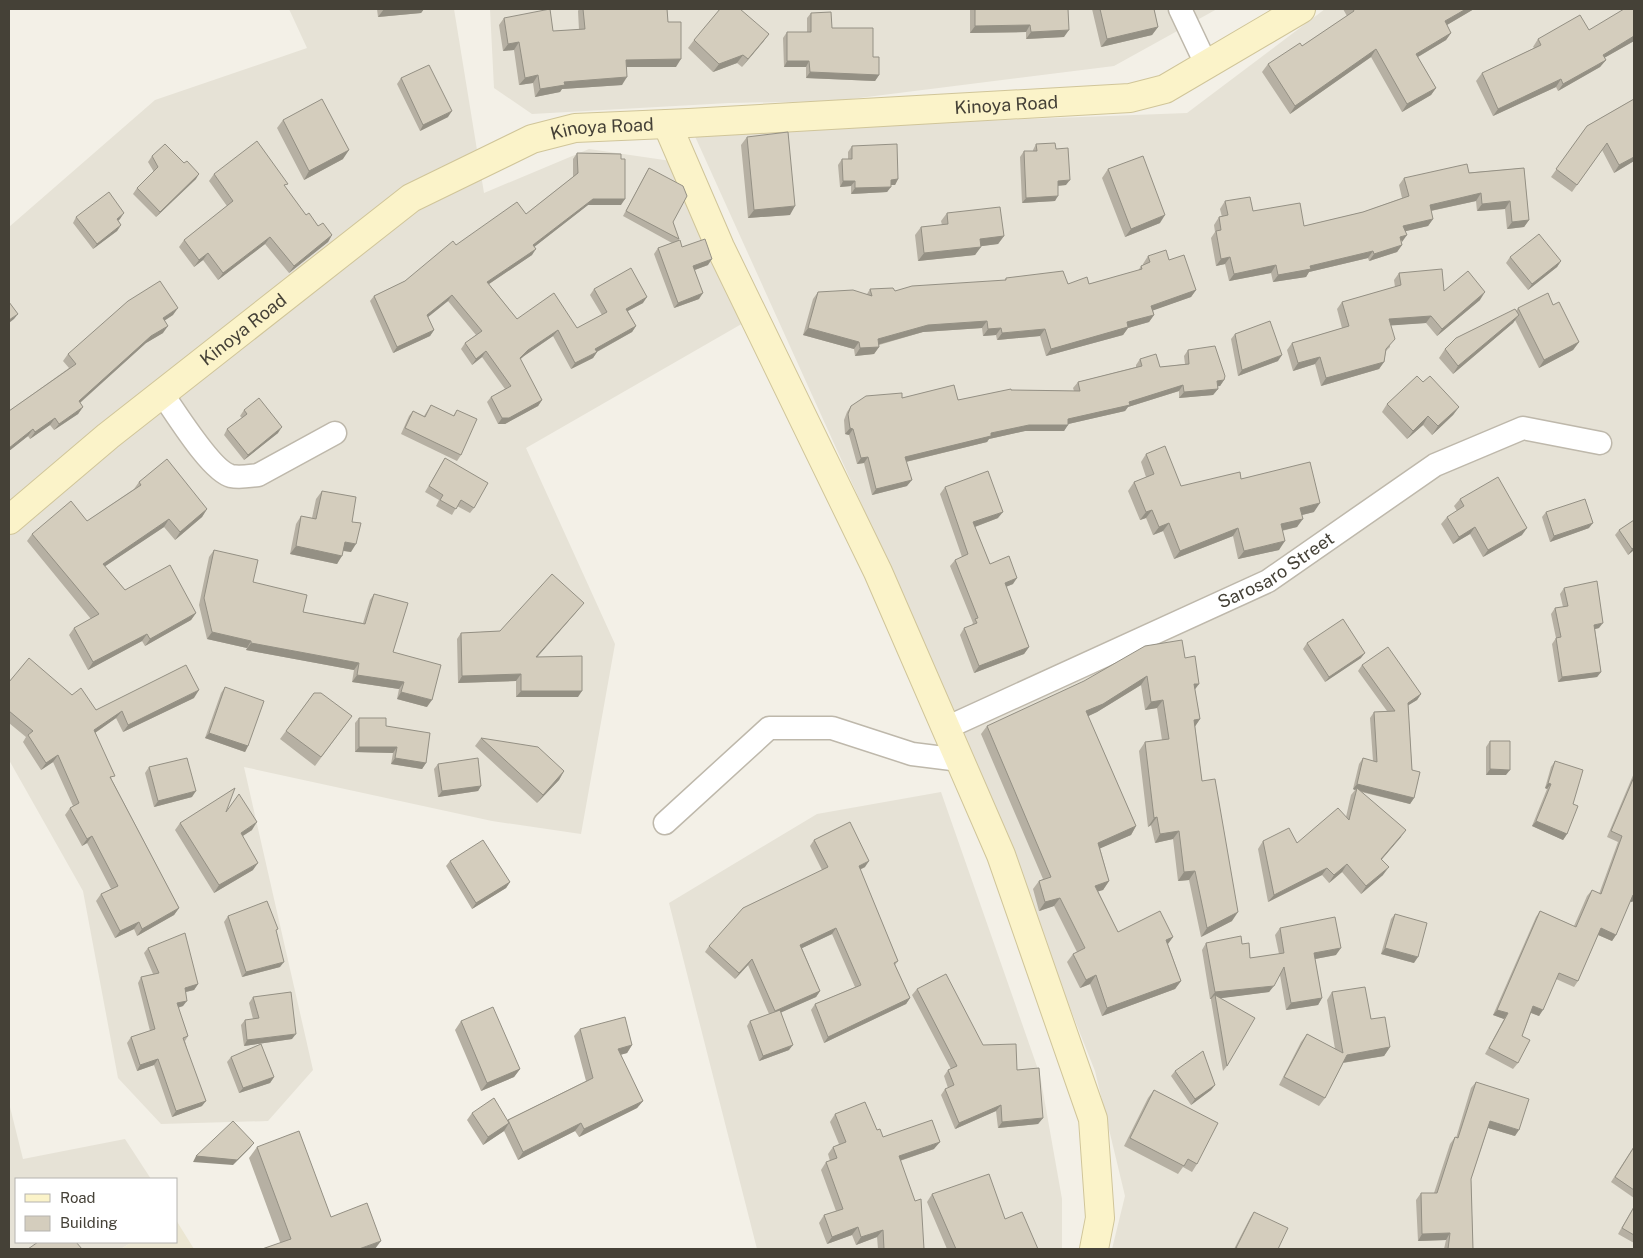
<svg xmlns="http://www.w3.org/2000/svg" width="1643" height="1258" viewBox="0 0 1643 1258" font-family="'Public Sans',sans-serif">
	<rect width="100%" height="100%" fill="#f3f0e7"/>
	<path fill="#e6e2d6" d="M289,9H454L484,193L589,149L678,162L745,322L526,448L615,644L581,834L492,821L244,767L313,1070L268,1121L161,1124L118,1078L83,891L9,760V227L155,100L307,48Z
		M490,9H1217L1114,66L835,101L729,103L532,114L494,88Z
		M1325,9H1634V1249H1112L1125,1196L1095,1071L996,822L861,503L693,132L1187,113Z
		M941,792L1040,1075L1062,1199V1249H757L669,903L817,814Z
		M9,1103L23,1159L125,1139L151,1179H16V1242H132L121,1249H9Z"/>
	<path fill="#ebe6d2" d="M176,1220L194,1249H121L132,1242H176Z"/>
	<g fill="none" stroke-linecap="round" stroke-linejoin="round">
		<g stroke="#beb8ab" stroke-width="25">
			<g id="street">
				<path d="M1180,9L1206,64"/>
				<path d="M163,395C176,413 211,471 231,476C240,478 249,476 258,475L335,433"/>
				<path id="s1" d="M946,728L1268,581L1435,465L1523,428L1600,443"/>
				<path d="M665,823L769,728H832L912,754L960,760"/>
			</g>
		</g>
		<g stroke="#d0c599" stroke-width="30">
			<g id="secondary">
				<path d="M667,124L720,247L878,572L1001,855L1093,1119L1100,1218L1094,1249"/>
				<path id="s2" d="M9,520L108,436L411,198L532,139L575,128L689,123L1130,98L1165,89L1301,9"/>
			</g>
		</g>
		<use href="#street" stroke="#fff" stroke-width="22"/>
		<use href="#secondary" stroke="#fbf3c9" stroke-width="28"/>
	</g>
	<path fill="#b6b0a3" d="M377,9H424L421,13L378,17Z
		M579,9H667L668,22L676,67H626L622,85L562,89L560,92L535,97L533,83L519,85L514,50L503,51L499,25L504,18L553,31L579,30L578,11Z
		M970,9H1068L1064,37L1026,39V32L970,33Z
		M1092,9H1154L1158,27L1152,35L1101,47Z
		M1343,9H1474L1447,25L1451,33L1446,40L1418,57L1436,88L1431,95L1402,112L1371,57L1290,114L1262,72L1268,64L1302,46L1347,16Z
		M1634,9V41L1604,58L1606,60L1600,67L1558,91L1556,87L1493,116L1476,81L1482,73L1534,48L1533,47L1538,39L1589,30Z
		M811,13L873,57L879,75L875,81L806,78V67H784L783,38L787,32H807V18Z
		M769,34L763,42L742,67L737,63L713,72L688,48L694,40Z
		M401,78L448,117L420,131L397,84Z
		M1634,99V161L1614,173L1602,150L1572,192L1551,177L1587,126Z
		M283,120L343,159L304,180L277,128Z
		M747,137L790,215L748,218L741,145Z
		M1036,144L1056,149L1066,185L1058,186L1055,201L1022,203L1020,157L1024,151H1033V150Z
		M852,146L898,179L895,185H891L887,192L851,194V186L840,187L838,165L842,159H848V152Z
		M577,153L621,205H588L534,247L532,255L489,284L517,319L577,328L602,315L590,295L594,289L643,303L628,311L636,326L632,332L597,352L593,358L571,369L553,336L524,356L520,359L542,400L538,406L505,424H498L487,402L491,397L505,389L482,357L472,365L461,349L465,343L476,335L448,301L428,317L434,330L430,336L393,353L370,301L374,296L405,281L456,245L526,214L573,177V159Z
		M152,156L196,179L156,217L133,194L137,188L154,172L148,162Z
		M649,168L673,222L679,239L678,241L682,247L708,265L695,270L699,299L674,308L654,254L658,248L672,243L623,216L646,173Z
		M1524,168L1529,220L1524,227L1507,229L1505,209L1477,211L1476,201L1431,211L1433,219L1428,226L1405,231L1401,242L1402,245L1397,252L1369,261L1368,258L1309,272L1306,277L1273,282L1271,273L1229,281L1225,264L1216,266L1211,238L1215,232L1214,225L1219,217H1222L1220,209L1225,201L1253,211L1304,226L1363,212L1402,198L1399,185L1404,178Z
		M1108,169L1160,223L1125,237L1102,178Z
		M214,174L285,187L306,215L318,226L332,235L328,242L289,273L265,244L218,280L203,260L194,267L179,247L184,240L227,206L209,181Z
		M947,213L1004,236L998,244L981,246L975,255L918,261L915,235L921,227L942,225L941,221Z
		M76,217L120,219L118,221L121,225L117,231L93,249L73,223Z
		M1148,256L1169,260L1196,290L1191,297L1153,310L1154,315L1149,322L1128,328L1123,335L1046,356L1040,336L997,340L996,335L983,336L982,328L923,332L879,345V347L874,354L855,356L854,349L803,335L813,299L818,292L867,294L870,289L895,291L1004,281L1006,278L1068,284H1089L1138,271L1141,266L1143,265V264Z
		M1510,257L1561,261L1557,267L1528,290L1506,263Z
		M1399,273L1444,291L1480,300L1437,336L1426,323L1391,325L1390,347L1386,351L1384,362L1379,369L1321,386L1315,364L1293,371L1287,350L1292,343L1342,328L1337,309L1342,302L1395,287L1394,280Z
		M1553,305L1579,342L1573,350L1539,368L1515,320L1513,323L1453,374L1439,358L1445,349L1516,311L1518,308Z
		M173,315L164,320L163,333L146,343L80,403L83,407L78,414L54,430L50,425L30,439L28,436L9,451V411L69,368L63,361L68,354Z
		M1235,334L1278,361L1238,376L1231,339Z
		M1188,350L1224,380L1220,386H1217L1218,389L1213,395L1179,398V391L1128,407L1125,411L1068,424L1064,431H1025L989,439L987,442L906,462L907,486L872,495L864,463L857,464L849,435L845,434L844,420L847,412L851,406L902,398L958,400L1011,390L1074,391L1073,388L1078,382L1136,367V365L1140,359L1160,367L1185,364L1184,356Z
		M1387,404L1459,407L1453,415L1432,435L1423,425L1407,439L1382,412Z
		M431,405L453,416L457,410L461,455L457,461L401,434L409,416L413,411L424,416Z
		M244,410L278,433L244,460L224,435L227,429L242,418L240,416Z
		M1146,454L1181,486L1241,479L1314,512L1302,515L1297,527L1282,531L1279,550L1238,559L1233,536L1174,559L1163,531L1153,535L1146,518L1140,520L1128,491L1134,482L1146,477L1141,462Z
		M445,458L474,508L470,513L457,506L452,515L436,506L439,500L425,492Z
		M139,482L207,509L202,517L175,540L164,527L105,566L125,590L196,613L191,620L145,646L142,641L88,670L69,635L74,628L91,619L27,541L32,534L87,521L134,489Z
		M945,487L998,518L975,527L990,564L1013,584L1006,587L1029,647L1024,654L974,673L960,635L964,628L971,626L973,623L950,566L955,560L962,557L940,494Z
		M322,491L352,522L351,552L343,551L337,564L290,554L296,524L301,516L312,518L316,499Z
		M1460,499L1522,535L1483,557L1470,534L1453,544L1441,524L1447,517L1457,511L1454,506Z
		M1546,512L1589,528L1550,542L1542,517Z
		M1634,520V550L1628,555L1615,535L1619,530Z
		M214,550L253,582L303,612L363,623L370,600L374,594L393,652L427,707L397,699L399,689L352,682L354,670L246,650L247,648L207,639L199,605L209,557Z
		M1564,588L1599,628L1595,629L1601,672L1597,677L1558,682L1552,644L1556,638L1551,614L1555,608L1563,607L1560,594Z
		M579,609L537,657L578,697H516V681L458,683L457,639L461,633L500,631Z
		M1307,643L1361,658L1325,682L1303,649Z
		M1185,658L1195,690L1200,719L1195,726L1202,781L1232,921L1201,937L1189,880L1178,881L1173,839L1155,843L1151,825L1148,827L1139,751L1145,742L1162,740L1157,708L1145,710L1141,685L1097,712L1088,716L1136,826L1131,835L1100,848L1109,881L1103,890L1098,891L1118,932L1173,937L1168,944L1181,981L1175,989L1102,1016L1090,984L1080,988L1067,962L1073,954L1077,952L1054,906L1039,911L1033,889L1039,881L1043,879L981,734L987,726Z
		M1362,665L1421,694L1417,700L1408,705L1414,798L1410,804L1361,792L1401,837L1382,859L1383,875L1361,894L1342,872L1329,883L1322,875L1268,902L1258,849L1263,841L1297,843L1346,817L1351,795L1355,790L1353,789L1359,764L1363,758L1373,761L1370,718L1374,712L1387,711L1358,671Z
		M9,682L72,695L96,710L194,698L123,732L116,718L95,733L112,780L179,908L174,915L137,936L134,929L115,938L96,901L101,894L111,889L87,843L82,846L65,815L70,808L73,806L53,762L41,770L23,742L26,737L9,723Z
		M225,687L248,746L245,752L205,738L221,693Z
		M314,693L352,716L315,766L280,739Z
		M359,718L386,726L426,763L422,769L391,764L393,753L355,752V723Z
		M481,738L564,771L559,780L537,803L475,746Z
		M1490,741L1506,775H1486V747Z
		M1555,761L1573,804L1567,834L1563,840L1532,826L1547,789L1545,788L1551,767Z
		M438,764L481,786L478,791L438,797L434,769Z
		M149,767L192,797L154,807L145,773Z
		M1634,773V900L1632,902L1630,901L1616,935L1612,941L1598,935L1578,981L1574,987L1556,979L1539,1016L1531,1013L1522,1036L1518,1063L1513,1069L1485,1054L1504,1019L1493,1015L1536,917L1540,911L1574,926L1587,896L1592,890L1599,894L1618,842L1607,837Z
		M226,812L252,830L243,836L253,870L214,893L175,830L180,823Z
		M814,840L865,867L860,870L898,961L895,965L910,998L906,1004L824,1043L811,1010L815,1004L855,987L832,934L802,948L820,991L816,997L781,1012L789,1050L759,1061L747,1026L750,1021L769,1014L748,965L735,979L705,952L709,946L822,870L810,846Z
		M450,861L510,882L506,888L472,909L446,866Z
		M1395,914L1414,963L1381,954L1391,919Z
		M228,916L276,932L280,967L242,977L224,922Z
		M1280,928L1336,955L1315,959L1322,998L1318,1005L1286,1010L1280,975L1269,992L1220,998L1227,1066L1223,1071L1211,1000V999H1210L1202,950L1206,943L1242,944L1250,958L1279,954L1275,935Z
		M148,948L198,984L194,990L186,992L183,1006L178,1008L188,1036L185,1041L202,1106L172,1117L154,1065L137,1071L127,1043L131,1037L150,1031L138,983L141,977L153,974L144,953Z
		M917,989L983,1045L1017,1070L1043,1118L1038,1124L998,1128L996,1111L955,1129L941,1095L945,1089L948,1088L944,1076L948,1070L951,1069L912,995Z
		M1332,992L1371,1019L1390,1047L1384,1056L1343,1063L1325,1098L1319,1106L1279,1085L1301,1042L1307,1034L1335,1049L1327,1000Z
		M253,997L292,1039L244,1046L241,1025L245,1020L253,1019L249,1003Z
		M461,1021L520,1069L514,1077L481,1091L455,1030Z
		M580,1029L632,1045L627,1053L620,1055L643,1101L637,1108L579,1137L575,1131L518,1160L504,1131L483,1145L467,1120L472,1113L507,1120L586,1081L574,1036Z
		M231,1057L274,1077L270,1083L239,1093L227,1062Z
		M1175,1071L1215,1085L1211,1090L1191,1105L1171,1076Z
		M1476,1082L1515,1136L1488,1128L1471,1179L1473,1249H1444L1446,1240L1418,1241L1416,1200L1421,1193H1434L1450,1144L1455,1137L1456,1138L1471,1088Z
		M1154,1090L1197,1164L1192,1172L1183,1167L1178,1174L1124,1146L1148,1098Z
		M835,1114L877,1130L883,1137L934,1149L900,1161L924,1249H878L877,1237L856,1245L852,1235L827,1244L819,1223L824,1215L836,1211L821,1170L826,1162L830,1161L828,1154L833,1147L839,1144L830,1122Z
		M1634,1146V1198L1611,1182Z
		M257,1147L331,1217L381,1241L280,1242L249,1158Z
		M932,1194L1005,1219L1038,1249H947L927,1202Z
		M1634,1206V1243L1618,1234Z
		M1254,1212L1278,1249H1234L1250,1218Z"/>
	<path fill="#949084" d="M384,9H424L421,13L378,17Z
		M1466,9H1474L1440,29L1445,21Z
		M1030,25L1026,32L970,33L975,26Z
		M1158,27L1152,35L1101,47L1107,39Z
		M1069,30L1064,37L1026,39L1031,32Z
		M1451,33L1446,40L1411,61L1416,54Z
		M769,34L763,42L742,67L748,59Z
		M1634,36V41L1597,62L1603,55Z
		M519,42L514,50L503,51L508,44Z
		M1376,49L1371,57L1290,114L1295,106Z
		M743,55L737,63L713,72L719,64Z
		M681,59L676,67H621L626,60Z
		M1606,60L1600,67L1558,91L1563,84Z
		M787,61H809L806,67H784Z
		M810,72L879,75L875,81L806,78Z
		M538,75L533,83L519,85L525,78Z
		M627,77L622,85L562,89L560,92L535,97L540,89L564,82Z
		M1561,79L1556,87L1493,116L1498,109Z
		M1436,88L1431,95L1402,112L1407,104Z
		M452,111L448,117L420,131L423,125Z
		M349,150L343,159L304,180L309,171Z
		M1634,157V161L1614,173L1619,165Z
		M199,174L196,179L156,217L160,212Z
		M898,179L895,185H887L891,180Z
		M1070,180L1066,185L1054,186L1058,181Z
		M843,181H855L851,186L840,187Z
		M891,187L887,192L851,194L855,188Z
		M1481,193L1476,201L1425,212L1430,205Z
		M1058,196L1055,201L1022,203L1026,198Z
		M593,199H625L621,205H588L529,251L533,245Z
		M1510,201L1505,209L1477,211L1482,204Z
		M795,206L790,215L748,218L754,210Z
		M124,213L120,219L113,225L117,219Z
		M1165,215L1160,223L1125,237L1131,229Z
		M1433,219L1428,226L1398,233L1403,226Z
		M1529,220L1524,227L1507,229L1512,222Z
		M121,225L117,231L93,249L97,244Z
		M332,235L328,242L289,273L294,266Z
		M1407,235L1402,242L1400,237Z
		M1004,236L998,244L975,247L980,239Z
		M270,237L265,244L218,280L223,273Z
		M1402,245L1397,252L1369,261L1374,254Z
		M981,247L975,255L918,261L924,253Z
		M536,249L532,255L483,288L487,282Z
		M1373,251L1368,258L1309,272L1306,277L1273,282L1278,275L1310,266Z
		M208,253L203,260L194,267L199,260Z
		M1230,257L1225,264L1216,266L1221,259Z
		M712,259L708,265L689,272L693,266Z
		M1561,261L1557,267L1528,290L1532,284Z
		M1276,265L1271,273L1229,281L1234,274Z
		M1196,290L1191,297L1146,313L1151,306Z
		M1485,292L1480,300L1437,336L1442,329Z
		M703,293L699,299L674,308L678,303Z
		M452,295L448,301L423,321L427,315Z
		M647,297L643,303L622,314L626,309Z
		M178,308L173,315L158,325L163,318Z
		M18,314L14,319L9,323V320Z
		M1154,315L1149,322L1128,328L1123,335L1046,356L1051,349L1127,322Z
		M1519,315L1513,323L1453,374L1458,366Z
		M1431,316L1426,323L1384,326L1389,319Z
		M987,321L982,328L923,332L873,346L878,339L928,325Z
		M168,326L163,333L146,343L74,408L79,401L151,336Z
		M636,326L632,332L591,355L595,349Z
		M808,328L859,342L854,349L803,335Z
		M1001,328L996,335L983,336L988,329Z
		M1045,329L1040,336L997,340L1002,333Z
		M434,330L430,336L393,353L397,347Z
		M558,330L553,336L524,356L515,364L520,358L528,350Z
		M1579,342L1573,350L1539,368L1544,360Z
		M879,347L874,354L855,356L860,348Z
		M486,351L482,357L472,365L476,359Z
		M597,352L593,358L571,369L575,363Z
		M1282,355L1278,361L1238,376L1242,370Z
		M1320,357L1315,364L1293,371L1298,363Z
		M1384,362L1379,369L1321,386L1326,378Z
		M1224,380L1220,386L1212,387L1217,381Z
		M1183,385L1179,391L1128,407L1125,411L1064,425H1068L1064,431H1025L989,439L987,442L901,463L905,457L991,433L1029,425L1068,419Z
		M1218,389L1213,395L1179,398L1184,392Z
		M542,400L538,406L505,424H498L502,418Z
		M83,407L78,414L54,430L59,424Z
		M1459,407L1453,415L1432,435L1438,426Z
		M1428,416L1423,425L1407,439L1413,431Z
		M55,418L50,425L30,439L35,432Z
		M282,427L278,433L244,460L248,455Z
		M850,428L853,429L849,435L845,434Z
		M33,429L28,436L9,451V448Z
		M868,457L864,463L857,464L861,458Z
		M912,480L907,486L872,495L876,489Z
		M1320,503L1314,512L1294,517L1300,508Z
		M207,509L202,517L175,540L180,532Z
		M1152,510L1146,518L1140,520L1146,512Z
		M1003,512L998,518L969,529L973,522Z
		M169,519L164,527L98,571L103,564Z
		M1303,519L1297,527L1275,532L1281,524Z
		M1169,523L1163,531L1153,535L1159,527Z
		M1593,523L1589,528L1550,542L1554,536Z
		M1475,527L1470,534L1453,544L1459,537Z
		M1238,528L1233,536L1174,559L1180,551Z
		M1527,528L1522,535L1483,557L1488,550Z
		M1285,541L1279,550L1238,559L1244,551Z
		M345,542L356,544L351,552L339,550Z
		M296,546L342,556L337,564L290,554Z
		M1634,547V550L1628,555L1632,549Z
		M1017,578L1013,584L1000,589L1005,583Z
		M584,603L579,609L532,663L536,657Z
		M196,613L191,620L145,646L150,639Z
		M1603,623L1599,628L1591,630L1594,625Z
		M212,632L251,641L247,648L207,639Z
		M147,634L142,641L88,670L93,662Z
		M251,643L359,663L354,670L246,650Z
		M1029,647L1024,654L974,673L979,666Z
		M1365,653L1361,658L1325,682L1329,677Z
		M1601,672L1597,677L1558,682L1562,677Z
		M521,674L516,681L458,683L462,676Z
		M357,675L404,682L399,689L352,682Z
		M1147,676L1141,685L1097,712L1080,720L1086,711Z
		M1194,684H1199L1193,692Z
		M199,690L194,698L123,732L128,725Z
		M521,691H582L578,697H516Z
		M401,692L432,700L427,707L397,699Z
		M1421,694L1417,700L1404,708L1408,703Z
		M1163,700L1157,708L1145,710L1151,702Z
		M122,711L116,718L89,737L94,730Z
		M1200,719L1194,728V720Z
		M209,733L248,746L245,752L205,738Z
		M359,747H397L393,753L355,752Z
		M58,755L53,762L41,770L46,763Z
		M395,758L426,763L422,769L391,764Z
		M1490,769L1510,770L1506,775H1486Z
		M564,771L559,780L537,803L543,795Z
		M1548,783L1551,784L1547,789L1545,788Z
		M1357,784L1414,798L1410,804L1356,790L1357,788L1355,790L1353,789Z
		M481,786L478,791L438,797L442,791Z
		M196,791L192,797L154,807L158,801Z
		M1157,817L1151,825L1148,827L1154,818Z
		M1536,821L1567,834L1563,840L1532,826Z
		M257,822L252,830L236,840L241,833Z
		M1136,826L1131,835L1092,852L1098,843Z
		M1406,830L1401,837L1376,866L1381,859Z
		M1179,831L1173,839L1155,843L1160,834Z
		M92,836L87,843L82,846L87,839Z
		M869,861L865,867L854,872L859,866Z
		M258,863L253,870L214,893L219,885Z
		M1347,864L1342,872L1329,883L1334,875Z
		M1389,867L1383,875L1361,894L1366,886Z
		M1327,868L1322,875L1268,902L1274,895Z
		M1195,871L1189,880L1178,881L1184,872Z
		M1109,881L1103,890L1089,894L1095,886Z
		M510,882L506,888L472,909L476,903Z
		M1633,895H1634V900L1632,902L1629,901Z
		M1060,898L1054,906L1039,911L1045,902Z
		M179,908L174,915L137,936L142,929Z
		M1238,912L1232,921L1201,937L1207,928Z
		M139,922L134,929L115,938L120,931Z
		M836,928L832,934L796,951L800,945Z
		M1601,928L1616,935L1612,941L1596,934Z
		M1173,937L1167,945L1166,940Z
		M1341,948L1336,955L1310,960L1314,953Z
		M1385,948L1418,957L1414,963L1381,954Z
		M752,959L748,965L735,979L739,973Z
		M284,962L280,967L242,977L246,972Z
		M1096,975L1090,984L1080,988L1086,980Z
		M1181,981L1175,989L1102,1016L1107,1008Z
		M198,984L194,990L181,993L185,988Z
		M1274,986L1269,992L1215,999V995L1211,999H1210L1215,992Z
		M820,991L816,997L771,1017L775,1011Z
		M910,998L906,1004L824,1043L828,1037Z
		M1322,998L1318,1005L1286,1010L1291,1003Z
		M187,1001L183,1006L173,1009L177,1003Z
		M1533,1006L1543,1010L1539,1016L1529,1012Z
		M1497,1010L1508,1013L1504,1019L1493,1015Z
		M296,1034L292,1039L244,1046L247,1040Z
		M632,1045L627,1053L612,1057L618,1049Z
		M793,1045L789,1050L759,1061L763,1056Z
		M1390,1047L1384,1056L1341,1063L1347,1055Z
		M158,1059L154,1065L137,1071L140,1065Z
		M520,1069L514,1077L481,1091L487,1083Z
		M274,1077L270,1083L239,1093L243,1088Z
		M1215,1085L1211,1090L1191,1105L1195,1099Z
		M206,1101L202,1106L172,1117L176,1111Z
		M643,1101L637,1108L579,1137L584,1129Z
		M1001,1105L996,1111L955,1129L959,1123Z
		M1043,1118L1038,1124L998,1128L1002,1122Z
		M1490,1121L1519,1130L1515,1136L1485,1127Z
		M509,1123L504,1131L483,1145L488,1137Z
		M581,1123L575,1131L518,1160L523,1152Z
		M940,1142L934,1149L893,1163L899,1156Z
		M254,1143L250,1148L233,1165L193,1162L196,1156Z
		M858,1227L852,1235L827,1244L832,1237Z
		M883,1230L877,1237L856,1245L861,1237Z
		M1450,1233L1446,1240L1418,1241L1422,1234Z
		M381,1241L375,1249H359Z"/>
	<path fill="#d4cdbd" stroke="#949084" d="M550,9L553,31L585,29L583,9H667L668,22H681V59L626,60L627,77L564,82L565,85L540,89L538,75L525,78L519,42L508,44L504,18Z
		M720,9H740L769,34L748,59L743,55L719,64L694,40Z
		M975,9H1068L1069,30L1031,32L1030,25L975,26Z
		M1100,9H1154L1158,27L1107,39Z
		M1353,9H1466L1445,21L1451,33L1416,54L1436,88L1407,104L1376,49L1295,106L1268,64L1300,43L1302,46L1354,11Z
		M1624,9H1634V36L1603,55L1606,60L1563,84L1561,79L1498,109L1482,73L1541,45L1538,39L1580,15L1589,30Z
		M831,12L832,28H873V57H879V75L810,72L809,61H787V32H811V13Z
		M429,65L452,111L423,125L401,78Z
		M322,99L349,150L309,171L283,120Z
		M1634,99V157L1619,165L1607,143L1577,185L1556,169L1587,126Z
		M788,132L795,206L754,210L747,137Z
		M257,141L288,184L284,185L306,215L309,213L318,226L323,223L332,235L294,266L270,237L223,273L208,253L199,260L184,240L233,201L214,174Z
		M1055,143L1056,149L1068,148L1070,180L1058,181V196L1026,198L1024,151H1037L1036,144Z
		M165,144L184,163L187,161L199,174L160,212L137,188L158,167L152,156Z
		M897,144L898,179L891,180V187L855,188V181H843L842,159H852V146Z
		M577,153L621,154V159H625V199H593L533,245L536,249L487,282L517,319L554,293L577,328L607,312L594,289L631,268L647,297L626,309L636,326L595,349L597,352L575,363L558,330L528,350L520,358L542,400L509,418H502L491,397L511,386L486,351L476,359L465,343L482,331L452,295L427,315L434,330L397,347L374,296L405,281L453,241L456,245L517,202L526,214L578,173Z
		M1143,156L1165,215L1131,229L1108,169Z
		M1467,164L1469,173L1524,168L1529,220L1512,222L1510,201L1482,204L1481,193L1430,205L1433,219L1403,226L1407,235L1400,237L1402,245L1374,254L1373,251L1310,266L1311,269L1278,275L1276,265L1234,274L1230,257L1221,259L1216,231L1221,230L1219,217L1228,215L1225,201L1250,197L1253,211L1300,203L1304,226L1363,212L1409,196L1404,178Z
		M649,168L683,186L687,196L673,222L679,239L626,211Z
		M109,192L124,213L117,219L121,225L97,244L76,217Z
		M1000,207L1004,236L980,239L981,247L924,253L921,227L948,224L947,213Z
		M1539,234L1561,261L1532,284L1510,257Z
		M705,239L712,259L693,266L703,293L678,303L658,248L680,240L682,247Z
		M1166,250L1169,260L1184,255L1196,290L1151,306L1154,315L1127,322L1128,327L1051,349L1045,329L1002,333L1001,328L988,329L987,321L928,325L878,339L879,347L860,348L859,342L808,328L818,292L853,290L872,296L870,289L893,288L895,291L912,286L1006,280V278L1063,271L1068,284L1087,277L1089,284L1142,269L1141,266L1150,262L1148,256Z
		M1442,269L1444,291L1468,271L1485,292L1442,329L1431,316L1389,319L1395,339L1386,349L1384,362L1326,378L1320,357L1298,363L1292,343L1349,326L1342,302L1401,285L1399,273Z
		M160,281L178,308L163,318L168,326L151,336L79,401L83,407L59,424L55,418L35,432L33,429L9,448V411L76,364L68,354L128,301Z
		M1548,293L1553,305L1559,302L1579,342L1544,360L1518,308Z
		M9,302L18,314L9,320Z
		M1515,309L1519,315L1458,366L1445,349L1456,338Z
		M1270,321L1282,355L1242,370L1235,334Z
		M1215,346L1225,376L1224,380L1217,381L1218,389L1184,392L1183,385L1129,402L1130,405L1068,419V425H1029L991,433V436L905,457L912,480L876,489L868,457L861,458L853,429L850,428L848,414L851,406L866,396L902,393V398L954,385L958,400L1011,389V390L1080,391L1078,382L1142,366L1140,359L1156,354L1160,367L1189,364L1188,350Z
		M1417,376L1423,382L1430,376L1459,407L1438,426L1428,416L1413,431L1387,404Z
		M259,398L282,427L248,455L227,429L247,414L244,410Z
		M431,405L454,416L457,410L477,419L461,455L405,428L413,411L425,417Z
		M1165,446L1181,486L1240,472L1241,479L1310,462L1320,503L1300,508L1303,519L1281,524L1285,541L1244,551L1238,528L1180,551L1169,523L1159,527L1152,510L1146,512L1134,482L1154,474L1146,454Z
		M445,458L488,483L474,508L461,500L456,509L440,500L443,495L429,486Z
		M167,459L207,509L180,532L169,519L103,564L125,590L170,565L196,613L150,639L147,634L93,662L74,628L99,614L32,534L71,501L87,521L141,485L139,482Z
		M988,471L1003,512L973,522L990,564L1009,556L1017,578L1005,583L1029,647L979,666L964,628L977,623L975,619L978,618L955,560L968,554L945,487Z
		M1498,477L1527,528L1488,550L1475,527L1459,537L1447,517L1464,506L1460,499Z
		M322,491L356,497L352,522L361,523L356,544L345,542L342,556L296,546L301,516L316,519Z
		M1585,499L1593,523L1554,536L1546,512Z
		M1634,520V547L1632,549L1619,530Z
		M214,550L258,560L253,582L307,595L303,612L365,624L374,594L408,603L393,652L441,665L432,700L401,692L404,682L357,675L359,663L251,643V641L212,632L204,598Z
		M552,574L584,603L536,657L582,656V691H521V674L462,676L461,633L500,631Z
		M1597,581L1603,623L1594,625L1601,672L1562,677L1556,638L1561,637L1555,608L1568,606L1564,588Z
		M1343,619L1365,653L1329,677L1307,643Z
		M1182,640L1185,658L1195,656L1199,684H1194L1200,719L1194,720L1202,781L1215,779L1238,912L1207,928L1195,871L1184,872L1179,831L1160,834L1157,817L1154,818L1145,742L1169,739L1163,700L1151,702L1147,676L1103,704L1086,711L1136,826L1098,843L1109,881L1095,886L1118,932L1160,911L1173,937L1166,940L1181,981L1107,1008L1096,975L1086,980L1073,954L1085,948L1060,898L1045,902L1039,881L1051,877L987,726L1084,681L1145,646Z
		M1388,647L1421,694L1408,703L1412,770L1420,772L1414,798L1357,784L1363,758L1377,762L1374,712L1395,711L1362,665Z
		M29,658L72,695L81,688L96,710L186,665L199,690L128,725L122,711L94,730L115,776L110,777L179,908L142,929L139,922L120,931L101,894L118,886L92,836L87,839L70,808L79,803L58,755L46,763L28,735L33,731L9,711V682Z
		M225,687L264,701L248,746L209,733Z
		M314,693H321L352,716L321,757L286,731Z
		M359,718H386V726L430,733L426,763L395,758L397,747H359Z
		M481,738L538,747L564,771L543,795Z
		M1490,741H1510V770L1490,769Z
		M187,758L196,791L158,801L149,767Z
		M478,758L481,786L442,791L438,764Z
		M1555,761L1583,770L1573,804L1578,806L1567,834L1536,821L1551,784L1548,783Z
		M1634,777V895H1633L1616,935L1601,928L1578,981L1559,973L1543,1010L1533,1006L1522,1036L1530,1040L1518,1063L1489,1048L1508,1013L1497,1010L1540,911L1576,927L1592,890L1601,894L1622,836L1611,831Z
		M235,788L226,812L239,794L257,822L241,833L258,863L219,885L180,823Z
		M1357,788L1406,830L1381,859L1389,867L1366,886L1347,864L1334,875L1327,868L1274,895L1263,841L1289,828L1297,843L1338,808L1349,820Z
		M850,822L869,861L859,866L898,961L894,963L910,998L828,1037L815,1004L861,985L836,928L800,945L820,991L775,1011L752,959L739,973L709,946L743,908L828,867L814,840Z
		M483,840L510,882L476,903L450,861Z
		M267,901L278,929L276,930L284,962L246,972L228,916Z
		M1395,914L1427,923L1418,957L1385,948Z
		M1335,917L1341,948L1314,953L1322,998L1291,1003L1284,967L1274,986L1215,992L1206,943L1241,936L1242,944L1249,943L1250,958L1284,953L1280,928Z
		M185,933L198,984L185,988L187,1001L177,1003L188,1036L183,1038L206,1101L176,1111L158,1059L140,1065L131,1037L155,1029L141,977L159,973L148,948Z
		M946,974L983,1045L1016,1044L1017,1070L1039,1068L1043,1118L1002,1122L1001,1105L959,1123L945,1089L954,1085L948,1070L957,1066L917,989Z
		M1365,987L1371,1019L1385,1017L1390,1047L1347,1055L1325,1098L1284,1077L1307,1034L1343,1053L1332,992Z
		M291,992L296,1034L247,1040L245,1020L259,1018L253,997Z
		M1215,995L1255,1018L1227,1066Z
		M493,1007L520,1069L487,1083L461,1021Z
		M780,1010L793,1045L763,1056L750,1021Z
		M625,1017L632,1045L618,1049L643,1101L584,1129L581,1123L523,1152L508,1120L593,1078L580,1029Z
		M261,1044L274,1077L243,1088L231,1057Z
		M1203,1051L1215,1085L1195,1099L1175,1071Z
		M1476,1082L1529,1099L1519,1130L1490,1121L1471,1179L1473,1249H1448L1450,1233L1422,1234L1421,1193H1437L1455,1137L1458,1138Z
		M1154,1090L1218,1123L1197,1164L1188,1159L1184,1166L1130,1138Z
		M494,1098L509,1123L488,1137L472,1113Z
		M865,1102L877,1130L880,1129L883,1137L932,1120L940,1142L899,1156L915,1201L921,1199L924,1249H884L883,1230L861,1237L858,1227L832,1237L824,1215L843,1209L826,1162L837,1158L833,1147L846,1142L835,1114Z
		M233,1121L254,1143L237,1160L196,1156Z
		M299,1131L331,1217L367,1203L381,1241L359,1249H262L291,1239L257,1147Z
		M1634,1147V1190L1615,1177Z
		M989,1174L1005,1219L1022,1212L1038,1249H956L932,1194Z
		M1634,1207V1235L1622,1228Z
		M1254,1212L1288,1228L1278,1249H1240L1236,1248Z
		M38,1242H76L82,1249H28Z"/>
	<g text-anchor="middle" stroke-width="4" stroke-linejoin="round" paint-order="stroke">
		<g font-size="18" fill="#454137" stroke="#fff">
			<text dy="6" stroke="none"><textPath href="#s2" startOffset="1126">Kinoya Road</textPath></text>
			<text dy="6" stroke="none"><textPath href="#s2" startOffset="721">Kinoya Road</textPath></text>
			<text dy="6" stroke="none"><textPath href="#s2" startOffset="302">Kinoya Road</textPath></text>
			<text dy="6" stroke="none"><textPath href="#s1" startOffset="366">Sarosaro Street</textPath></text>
		</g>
	</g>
	<rect width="1643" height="1258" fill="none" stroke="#454137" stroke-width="20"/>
	<rect x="15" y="1178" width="162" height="65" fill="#ffffff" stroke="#b5b3af"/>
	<rect x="25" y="1194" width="25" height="8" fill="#fbf3c9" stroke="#b5b3af"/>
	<text x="60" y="1203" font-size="15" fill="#454137">Road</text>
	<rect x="25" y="1216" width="25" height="15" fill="#d4cdbd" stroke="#b5b3af"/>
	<text x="60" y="1228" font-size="15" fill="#454137">Building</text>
</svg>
